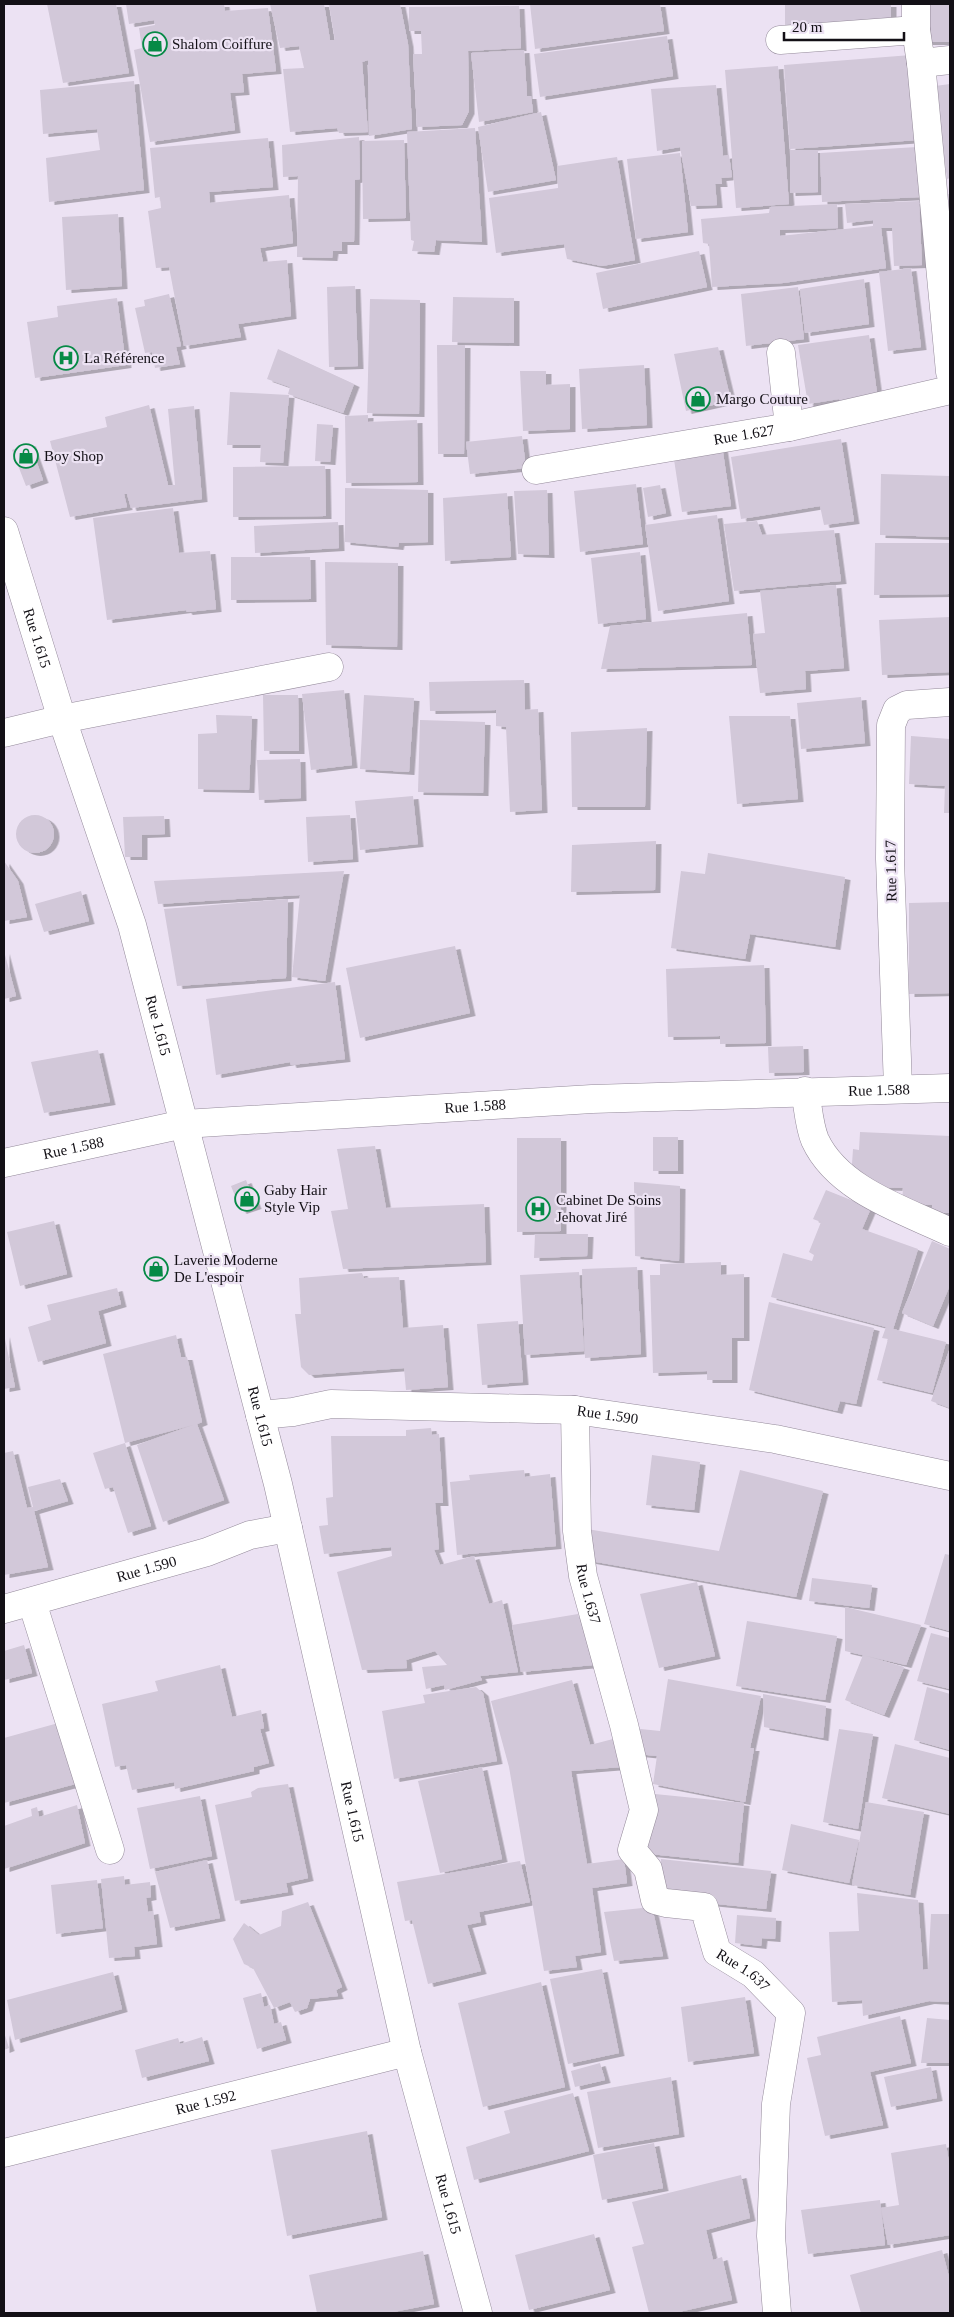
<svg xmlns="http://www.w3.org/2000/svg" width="954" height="2317" viewBox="0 0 954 2317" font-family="'Times New Roman',serif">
	<defs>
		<filter id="shadow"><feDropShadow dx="5.5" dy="3" stdDeviation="0" flood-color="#0004"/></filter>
	</defs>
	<rect width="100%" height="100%" fill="#ece2f3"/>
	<path fill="#d2c8d9" filter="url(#shadow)" d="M47,4H116L129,73L63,83Z
		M126,4H224L225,11L268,8L276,71L242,74L244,92L230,93L235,130L150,142L134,50L142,48L139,28L155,25L154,20L129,24Z
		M270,4H324L330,40H335L329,4H400L408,44L412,129L369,136L368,60L362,62L368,132L339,133L337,128L290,132L283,69L304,68L299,46L280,48Z
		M530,4H660L664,31L535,49Z
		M785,4H891V27L785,29Z
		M927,4H950V42H926Z
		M519,6L521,48L468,51L469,111L462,125L417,127L413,54H422L421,31H409V7Z
		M667,36L673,76L540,97L534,54Z
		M524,50L527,96H531L533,112L479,122L471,53Z
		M911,55L918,140L790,149L784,65Z
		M778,66L789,204L736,208L725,70Z
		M134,81L144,190L49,202L46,158L100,150L97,129L43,134L40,90Z
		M950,84V178L947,179L935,86Z
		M716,85L723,156L729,155L732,177L721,178L722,184H715L717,205L691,206L680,147L657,151L651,89Z
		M541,112L556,180L488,192L478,127Z
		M475,128L482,242L436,240L434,252L412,251L414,241L411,240L407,132Z
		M359,137L360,179L355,180L354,242H342V251H333L332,258L297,257L298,176L283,177L282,145Z
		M268,138L273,187L209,192L210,203L289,195L293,243L260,248L263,262L287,260L291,316L238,324L241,337L184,346L169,267L156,268L148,211L161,208L160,197L155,198L150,148Z
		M404,140L406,218L363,219L362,141Z
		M917,147L920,197L822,202L820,153Z
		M790,150H818V192L790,193Z
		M680,153L688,232L636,239L627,159Z
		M617,157L635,260L602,266L567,259L564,244L496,253L489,198L558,188L557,166Z
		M950,194V239L942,195Z
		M919,201L922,265L894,266L892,228H881L886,268L783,283L712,287L709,244L703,243L701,219L769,213L770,207L837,204L838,228L780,230V236L873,226V220L847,223L845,204Z
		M118,214L122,286L66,290L62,217Z
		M699,251L707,287L603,309L596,273Z
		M911,268L921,347L888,351L879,272Z
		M864,279L869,324L805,333L800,289Z
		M355,286L358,366L329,367L327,287Z
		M798,287L804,339L746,346L741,294Z
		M169,294L181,346L176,347L180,364L155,368L152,352L145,353L135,308L145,306L144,300Z
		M453,297L514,298V343L452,342Z
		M117,298L126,365L35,378L27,322L58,317L57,306Z
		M370,299L420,300L419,414L367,413Z
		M869,335L878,400L840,406L839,399L808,404L798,345Z
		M437,345H465L464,454H438Z
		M718,347L731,401L686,411L674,354Z
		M278,349L354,384L343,413L288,394L290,387L267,379Z
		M644,365L647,425L582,429L579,369Z
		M520,371H546V385L570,384V429L523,431Z
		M230,392L289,395L283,463L260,462L261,445H227Z
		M149,405L168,485H175L168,409L194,406L202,499L131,508L127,494H124L127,507L70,517L50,441L107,427L105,417Z
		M368,415V422L417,420L418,482L346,483L345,416Z
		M317,424L333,425L330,462L315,461Z
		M522,436L526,468L470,474L466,442Z
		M841,439L854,521L824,525L820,506L741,519L731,457Z
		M30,443L43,480L26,486L12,450Z
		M722,446L731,506L682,512L673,453Z
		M325,466L326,516L233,517V467Z
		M881,474L950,476V537L880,535Z
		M636,484L643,544L580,552L574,491Z
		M660,485L666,513L648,517L643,488Z
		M345,488L428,490V542L399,543L398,547L345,542Z
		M547,490L549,555L518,554L514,491Z
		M507,493L511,557L445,561L443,498Z
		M173,508L179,553L210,551L216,609L187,612L186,610L107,620L93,518Z
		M717,515L729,601L658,611L645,525Z
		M757,521L762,535L834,530L841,581L734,591L724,524Z
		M338,522L339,548L255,553L254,526Z
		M875,543H950V594L874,595Z
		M640,552L646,619L598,624L591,558Z
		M231,557H310L311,599L231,600Z
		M325,562L398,563L397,647L326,645Z
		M836,585L844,668L805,671L806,689L760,693L753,634L765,633L760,591Z
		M747,613L752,665L601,669L610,626Z
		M950,617V672L882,675L879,620Z
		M524,680L525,710L538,709L542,810L510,812L506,727L496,726V710L430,711L429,682Z
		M344,690L352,765L311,770L302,694Z
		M263,695H298L299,751H264Z
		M364,695L414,698L409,772L360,769Z
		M861,697L865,743L801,749L797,703Z
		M216,715L252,716L249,790L198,789V734L217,733Z
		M729,716H790L798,799L737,804Z
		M420,720L485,722L483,793L418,792Z
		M647,728L645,807H572L571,732Z
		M911,736L950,739V813H944L945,786L909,784Z
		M300,759L301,798L259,800L257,760Z
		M413,796L418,844L360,850L355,801Z
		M350,815L353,859L308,862L306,817Z
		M16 834a19 19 0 1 1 38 0a19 19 0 1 1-38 0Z
		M164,816L165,834L142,835V857H125L123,817Z
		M656,841L655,890L571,892L572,845Z
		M708,853L845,877L835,947L750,934L745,959L671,948L681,871L705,874Z
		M4,861L18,881L27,917L4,921Z
		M344,871L325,981L292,977L300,895L158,904L154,881Z
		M81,891L89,921L44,932L35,904Z
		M288,899L286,978L177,986L164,909Z
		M950,902V993L909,994V903Z
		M455,946L470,1013L360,1038L346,968Z
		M4,951L16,996L4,999Z
		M764,965L766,1043L720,1044V1036L668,1037L666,969Z
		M335,982L345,1059L291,1065L290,1062L216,1075L206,999Z
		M803,1046L804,1072L769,1073L768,1047Z
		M98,1050L110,1102L44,1113L31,1062Z
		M860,1132L950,1136V1213H932V1205L902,1204L903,1188L868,1187L851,1179L853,1149L859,1150Z
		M653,1137H678V1171H653Z
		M517,1138H561V1231L517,1232Z
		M375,1146L386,1208L484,1204L486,1262L343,1269L331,1211L348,1209L337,1149Z
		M246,1180L256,1206L241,1211L231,1186Z
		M634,1182L680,1186L679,1261L635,1256Z
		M826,1190L871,1208L862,1229L918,1249L893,1329L946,1342L932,1393L877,1380L888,1339L882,1338L886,1327L771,1297L783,1253L812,1261L814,1255L809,1252L821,1222L813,1219Z
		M54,1221L67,1274L20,1286L7,1232Z
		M535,1234H588L587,1256L534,1258Z
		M932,1241L950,1249V1285L933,1326L902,1313Z
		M721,1262V1275L744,1274V1338H732V1380H707V1371L653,1373L650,1275H660V1264Z
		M637,1267L641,1354L585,1358L582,1269Z
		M579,1272L584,1351L525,1355L520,1275Z
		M362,1273L364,1278L399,1277L403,1328L443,1325L448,1387L406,1390L404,1368L309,1375L301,1367L295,1314H301L299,1278Z
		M117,1288L121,1304L98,1311L106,1343L38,1362L28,1327L51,1320L47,1305Z
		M769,1302L874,1328L856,1404L840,1401L837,1411L749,1390Z
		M518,1321L523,1382L482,1385L477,1324Z
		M4,1334L15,1387L4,1389Z
		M176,1335L181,1357H187L202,1422L197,1424L224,1500L163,1522L137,1445L193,1425L125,1443L103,1354Z
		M950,1348V1408L931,1401Z
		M431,1428L432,1435L439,1434L443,1503H435L439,1549L434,1550L440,1565L474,1556L489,1604L502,1600L518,1672L480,1676L482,1680L445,1690L444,1685L426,1689L422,1667L447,1665L435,1651L406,1660L407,1668L362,1670L337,1572L392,1556L391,1547L324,1554L319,1526L328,1525L326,1498L333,1497L331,1436H406V1430Z
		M125,1443L151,1526L128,1533L113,1487L105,1489L93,1453Z
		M13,1451L27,1508L33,1507L28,1487L60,1479L68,1501L34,1511L48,1567L4,1575V1453Z
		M652,1455L700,1462L694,1510L646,1505Z
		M524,1470L525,1477L550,1474L556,1546L457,1555L450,1482L470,1480L469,1475Z
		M740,1470L823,1491L796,1597L585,1560L587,1529L719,1551Z
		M945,1554L950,1555V1631L924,1624Z
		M812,1578L872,1585L869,1608L809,1601Z
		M697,1582L715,1656L659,1668L640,1594Z
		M845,1607L921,1625L906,1665L845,1651Z
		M578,1614L593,1665L521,1672L512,1625Z
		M747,1621L837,1636L825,1700L736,1686Z
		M931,1633L950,1638V1689L917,1681Z
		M24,1645L32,1673L4,1680V1651Z
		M863,1655L904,1667L884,1715L845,1700Z
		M220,1665L232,1717L261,1710L264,1728L260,1729L269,1763L254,1767V1771L175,1789L174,1782L132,1790L126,1765L115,1767L102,1704L158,1691L155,1681Z
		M668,1679L761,1696L750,1748H754L745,1802L653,1784L657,1756L638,1754L631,1728L660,1731Z
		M572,1680L590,1745L613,1739L621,1767L571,1771L587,1864L624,1859L627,1883L592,1888L601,1952L575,1956L577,1967L544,1971L509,1767L491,1701Z
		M476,1687L483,1693L497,1761L394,1779L382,1711L425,1703L423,1695Z
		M927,1687L950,1694V1750L914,1740Z
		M763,1694L826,1706L823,1738L764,1727Z
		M62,1722L79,1783L4,1803V1738Z
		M839,1729L873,1734L858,1829L823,1822Z
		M895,1744L950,1758V1814L882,1798Z
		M482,1767L502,1859L440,1873L418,1781Z
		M288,1784L308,1878L286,1883L288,1892L235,1901L215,1805L252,1797L251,1792L258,1788Z
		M655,1794L744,1803L738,1863L640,1853L651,1827Z
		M200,1796L212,1856L150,1869L137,1808Z
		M866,1802L924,1812L910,1895L852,1885Z
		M77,1805L85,1843L4,1869V1826L32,1816L31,1809L37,1807L39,1817Z
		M791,1824L859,1840L849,1883L782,1870Z
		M661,1859L771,1871L766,1909L657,1898Z
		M207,1860L220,1918L170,1928L155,1872Z
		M520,1861L530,1902L479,1912L481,1922L467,1925L481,1971L428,1984L412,1920L405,1921L397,1882Z
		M124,1876L125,1885L150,1882L151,1897L146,1898L148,1912L153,1911L157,1944L134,1947L135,1956L109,1958L101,1879Z
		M97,1880L103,1928L56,1934L51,1885Z
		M857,1893L918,1900L923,1970L928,1969L931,1914H950V2002L929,2001L863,2016L862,2000L832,2002L829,1932L859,1931Z
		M308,1902L342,1987L336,1990L338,1996L310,1999L307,2008L295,2012L290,2002L274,2008L253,1968L244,1964L233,1939L244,1923L259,1935L281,1926L282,1911Z
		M652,1907L663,1956L614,1961L604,1912Z
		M737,1915L776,1918L775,1939L762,1938L761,1946L735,1943Z
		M602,1969L619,2053L568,2064L550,1979Z
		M113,1972L122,2009L15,2040L7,2000Z
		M541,1982L565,2087L483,2107L458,2003Z
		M261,1993L264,2007L270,2005L274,2024L281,2022L286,2040L257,2049L243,1998Z
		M745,1997L754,2053L688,2062L681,2007Z
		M900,2016L911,2063L870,2072L883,2125L825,2136L807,2058L821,2055L817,2037Z
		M927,2018L950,2020V2063H921Z
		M4,2032L9,2048L4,2050Z
		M202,2037L209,2061L142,2078L135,2050L178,2038L180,2044Z
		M600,2063L605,2080L575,2087L571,2071Z
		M931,2067L937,2098L891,2107L884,2077Z
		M671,2077L679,2134L598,2148L587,2092Z
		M573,2093L589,2151L474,2180L466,2147L510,2133L504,2111Z
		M367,2131L382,2217L287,2236L271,2150Z
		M654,2143L663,2188L602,2200L593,2155Z
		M946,2144L950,2169V2235L888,2245L881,2208L899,2205L891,2153Z
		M741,2175L750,2218L706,2230L713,2260L722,2257L732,2300L674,2313H649L632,2247L644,2244L632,2202Z
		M880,2200L885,2245L808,2254L801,2210Z
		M594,2234L610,2290L529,2310L515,2255Z
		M942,2250L950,2281V2313H861L850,2275Z
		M423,2251L434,2304L388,2313H317L309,2275Z"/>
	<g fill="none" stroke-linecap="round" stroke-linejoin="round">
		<g stroke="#948a9a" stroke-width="29">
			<g id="minor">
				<path d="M916,4V30L921,63L950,60"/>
				<path d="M780,40L916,30"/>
				<path d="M921,63L950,372"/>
				<path d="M781,353L789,427"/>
				<path id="s1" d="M536,470L789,427L950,390"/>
				<path id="s2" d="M4,531L62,719L132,925L278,1484L407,2052L478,2313"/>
				<path d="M4,733L62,719L329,667"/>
				<path d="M898,1088L890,859L891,725L897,710L907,705L950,702"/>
				<path d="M805,1091C808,1106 809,1126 815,1140C838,1190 904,1210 950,1232"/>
				<path id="s3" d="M4,1163L184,1124L592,1099L950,1088"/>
				<path id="s4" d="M575,1410L577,1531L583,1576L624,1725L644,1810L632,1850L648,1869L655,1900L666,1903L704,1907L717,1952L753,1974L791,2013L776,2104L771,2236L777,2313"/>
				<path id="s5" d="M260,1415L293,1412L331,1404L575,1410L775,1439L950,1476"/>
				<path d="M32,1602L110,1850"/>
				<path id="s6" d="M4,1609L207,1552L250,1535L288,1528"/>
				<path id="s7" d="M4,2153L407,2052"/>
			</g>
		</g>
		<use href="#minor" stroke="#fff" stroke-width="28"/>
	</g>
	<defs>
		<g id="shop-ring" transform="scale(1.25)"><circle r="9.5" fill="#ece2f3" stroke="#068a46" stroke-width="1.5"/><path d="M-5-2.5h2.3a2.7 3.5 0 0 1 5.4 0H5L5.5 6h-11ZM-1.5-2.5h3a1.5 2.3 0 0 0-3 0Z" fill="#068a46"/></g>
		<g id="hospital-ring" transform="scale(1.25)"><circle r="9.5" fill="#ece2f3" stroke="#068a46" stroke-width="1.5"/><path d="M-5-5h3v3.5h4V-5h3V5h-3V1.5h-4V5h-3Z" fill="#068a46"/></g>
	</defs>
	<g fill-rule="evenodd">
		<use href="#shop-ring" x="155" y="44"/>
		<use href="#hospital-ring" x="66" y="358"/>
		<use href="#shop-ring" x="698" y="399"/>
		<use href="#shop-ring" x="26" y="456"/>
		<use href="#shop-ring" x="247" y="1199"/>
		<use href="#hospital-ring" x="538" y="1209"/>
		<use href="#shop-ring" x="156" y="1269"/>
	</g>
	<g text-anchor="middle" stroke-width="4.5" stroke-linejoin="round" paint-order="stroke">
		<g font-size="15" fill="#131016" stroke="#ece2f3" text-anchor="start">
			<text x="172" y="49">Shalom Coiffure</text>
			<text x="84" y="363">La Référence</text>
			<text x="716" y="404">Margo Couture</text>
			<text x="44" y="461">Boy Shop</text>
			<text x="264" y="1195">Gaby Hair<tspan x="264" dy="17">Style Vip</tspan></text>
			<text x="556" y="1205">Cabinet De Soins<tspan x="556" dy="17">Jehovat Jiré</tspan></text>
			<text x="174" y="1265">Laverie Moderne<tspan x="174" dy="17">De L'espoir</tspan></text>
		</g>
		<g font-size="15" fill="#131016" stroke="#ece2f3">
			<text dy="5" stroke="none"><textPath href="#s1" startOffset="211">Rue 1.627</textPath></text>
			<text dy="5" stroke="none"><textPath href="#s2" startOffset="112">Rue 1.615</textPath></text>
			<text transform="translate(891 871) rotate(-91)" y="5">Rue 1.617</text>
			<text dy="5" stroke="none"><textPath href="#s2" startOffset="518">Rue 1.615</textPath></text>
			<text dy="5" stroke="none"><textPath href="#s3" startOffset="880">Rue 1.588</textPath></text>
			<text dy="5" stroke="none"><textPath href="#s3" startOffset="476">Rue 1.588</textPath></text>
			<text dy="5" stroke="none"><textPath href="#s3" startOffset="71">Rue 1.588</textPath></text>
			<text dy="5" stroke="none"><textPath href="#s5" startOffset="349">Rue 1.590</textPath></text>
			<text dy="5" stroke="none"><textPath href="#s2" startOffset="922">Rue 1.615</textPath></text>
			<text dy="5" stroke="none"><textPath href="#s6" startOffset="148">Rue 1.590</textPath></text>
			<text dy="5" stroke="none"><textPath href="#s4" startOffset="185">Rue 1.637</textPath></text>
			<text dy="5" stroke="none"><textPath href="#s2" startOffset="1328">Rue 1.615</textPath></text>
			<text dy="5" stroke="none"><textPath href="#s4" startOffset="635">Rue 1.637</textPath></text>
			<text dy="5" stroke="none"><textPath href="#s7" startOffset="208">Rue 1.592</textPath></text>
			<text dy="5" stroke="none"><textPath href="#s2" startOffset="1732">Rue 1.615</textPath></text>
		</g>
	</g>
	<rect width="954" height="2317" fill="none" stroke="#131016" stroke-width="10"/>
	<path d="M784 32v8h120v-8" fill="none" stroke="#131016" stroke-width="2.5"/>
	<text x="792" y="32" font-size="15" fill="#131016" stroke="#ece2f3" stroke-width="4" paint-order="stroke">20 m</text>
</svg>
